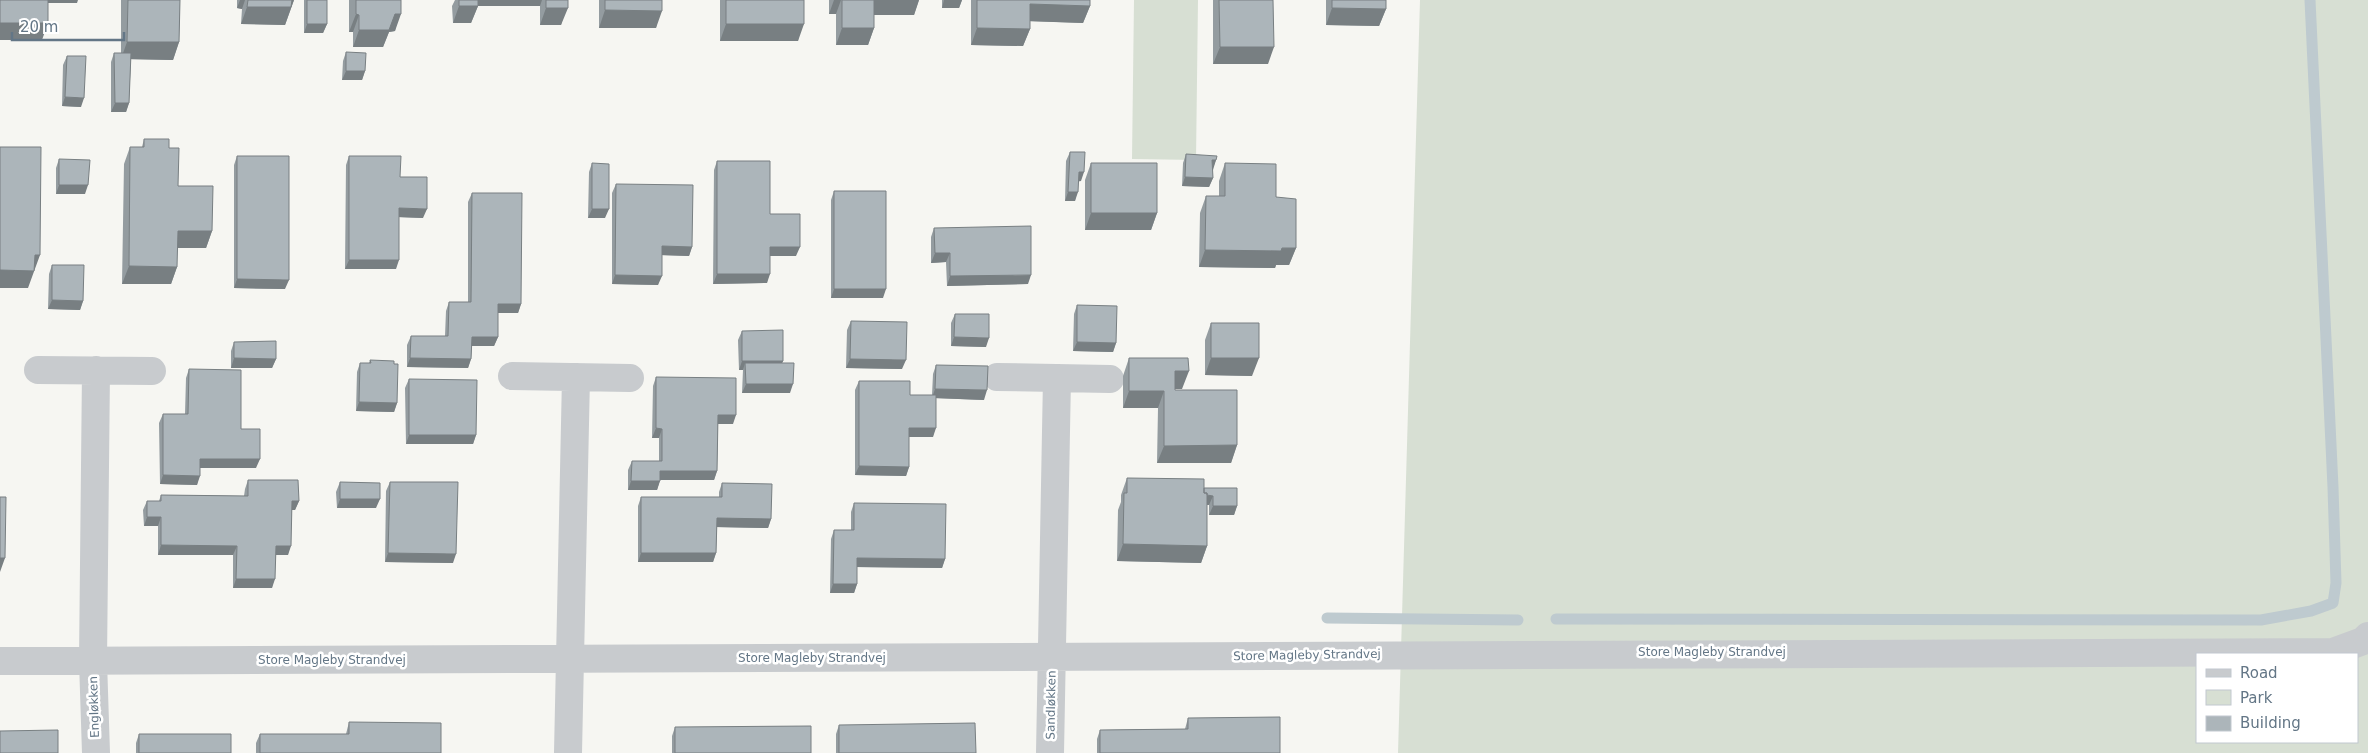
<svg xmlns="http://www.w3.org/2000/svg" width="2368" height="753" viewBox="0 0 2368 753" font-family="'DejaVu Sans',sans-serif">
	<rect width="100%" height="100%" fill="#f6f6f2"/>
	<path fill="#d7dfd3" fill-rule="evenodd" d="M1134,0H1198L1196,160L1132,159Z
		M1420,0H2368V753H1398ZM2197,654H2357V742H2197Z"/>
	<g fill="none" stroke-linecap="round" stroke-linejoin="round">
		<path stroke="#becacf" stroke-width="11" d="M1327,618L1518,620
			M1556,619L2261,620L2311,611L2333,603L2336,583L2333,487L2310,0"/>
		<path stroke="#c8cbce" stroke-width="28" d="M38,370L152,371
			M96,370L93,661L96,753
			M512,376L630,378
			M997,377L1110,379
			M0,661C778,658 1556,652 2333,652L2363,641L2368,636
			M568,753L576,377
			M1050,753L1057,378"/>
	</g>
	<path fill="#949ca0" d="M121,0H180L179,42L173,60L131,59L129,103L126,112H111V62L114,53H121Z
		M237,0H294L285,25L241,24L242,9L237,8Z
		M304,0H327V24L323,33H304Z
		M349,0H401L395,31L389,32L383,47H353V32H349Z
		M455,0H568L561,25H540V6H478L471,23H453L452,6Z
		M599,0H662L656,28H599Z
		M720,0H804L798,41H720Z
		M829,0H919L914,15H874V28L868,45H836V14H829Z
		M942,0H962L959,8H942Z
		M971,0H1090V6L1083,23L1030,21V29L1023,46L971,45Z
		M1213,0H1273L1268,64H1213Z
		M1326,0H1386V9L1379,26L1326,25Z
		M346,52L365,71L362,80H342L343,61Z
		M67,56L81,107L62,106L63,65Z
		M144,139L169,148L178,186L212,231L206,248H177V267L171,284H122L124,164L130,147H142Z
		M1070,152L1081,181H1078L1075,201H1065L1066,161Z
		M1186,154L1216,160L1212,170L1213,178L1209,187L1182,186L1183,163Z
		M237,156L285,289L234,288V165Z
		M349,156L400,177L423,218L399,217L396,269H345L346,165Z
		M59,159L85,194H56V168Z
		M717,161L770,214L796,256H770L767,283L713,284L714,170Z
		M592,163L605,218H588L589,172Z
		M1091,163L1157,213L1151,230H1085V180Z
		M1225,163L1276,197L1296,248L1289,265H1276L1275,268L1199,267L1200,213L1206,196H1219V181Z
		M616,184L692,247L689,256L662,255L658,285L612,284V193Z
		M834,191L883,298H831V200Z
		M472,193L521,304L518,313H498V337L494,346H472L471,359L468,368L407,367V345L411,336H445L446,311L449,302H468V202Z
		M934,228L1028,284L947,286L946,262L931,263V237Z
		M52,265L83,301L80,310L48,309L49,274Z
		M1077,305L1116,343L1113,352L1073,351L1074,314Z
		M955,314L986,347L951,346V323Z
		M851,321L902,369L846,368L847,330Z
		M1211,323L1252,376L1205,375V340Z
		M742,331L783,361L782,363L790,393H742L743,370H739L738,340Z
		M234,342L276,359L272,368H231V351Z
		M1129,358L1182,389H1175V390L1237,445L1231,463H1157L1158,408H1123V376Z
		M370,360L397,403L394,412L356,411L357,372L360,363H369Z
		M936,365L984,400L936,398L933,437H909V467L906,476L855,475V390L859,381L910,395H932L933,374Z
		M189,369L241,429L256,468H200L197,485L160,484L159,423L163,414H185L186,378Z
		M656,377L733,424H718L717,471L714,480H660L657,490H628V470L632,461H659V438H652L653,386Z
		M409,379L476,435L473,444H406L405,388Z
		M1127,478L1204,488L1237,506L1234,515H1209V505H1207V546L1201,563L1117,561L1118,510L1121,502V495Z
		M248,480L299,501L295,510H292L288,555H276L272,588H233V555H158V526H144L143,510L147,501H159L161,495L244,496L245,489Z
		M340,482L376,508H337L336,492Z
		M390,482L453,563L385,562L386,491Z
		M722,483L771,519L768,528L717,527L716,553L713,562H638V506L641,497H719V492Z
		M854,503L945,559L942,568L857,567V584L854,593H830L831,539L834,530H851V512Z
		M1188,718L1280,753H1097V739L1100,730L1185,729Z
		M349,722L441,753H256V743L260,734H346Z
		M839,725L976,753H836V734Z
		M675,727L811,753H672V736Z
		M139,734L231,753H136V743Z"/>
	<path fill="#787f82" d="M43,0H78L77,3H42Z
		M240,0H245L242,9L237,8Z
		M289,0H294L285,25L241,24L247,7Z
		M474,0H542L540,6H472Z
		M834,0H841L836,14H829Z
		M873,0H919L914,15H868Z
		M944,0H962L959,8H942Z
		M1030,4L1090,6L1083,23L1024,21Z
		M459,6H478L471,23H453Z
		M546,8H568L561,25H540Z
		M1332,8L1386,9L1379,26L1326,25Z
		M605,10L662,11L656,28H599Z
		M356,14L359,15L353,32H349Z
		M395,14H401L395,31L389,32L383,47H353L359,30Z
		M0,23H48L42,40H0Z
		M307,24H327L323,33H304Z
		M726,24H804L798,41H720Z
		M842,28H874L868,45H836Z
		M977,28L1030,29L1023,46L971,45Z
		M127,42H179L173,60L121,59Z
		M1220,47H1274L1268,64H1213Z
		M346,71H365L362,80H342Z
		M65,97L84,98L81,107L62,106Z
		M115,103H129L126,112H111Z
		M1212,160H1216L1213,170H1209Z
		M1079,172H1084L1081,181L1075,182Z
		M1185,177L1213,178L1209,187L1182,186Z
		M59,185H88L85,194H56Z
		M1068,192H1078L1075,201H1065Z
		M399,208L427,209L423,218L396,217Z
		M592,209H609L605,218H588Z
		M1091,213H1157L1151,230H1085Z
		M178,231H212L206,248H172Z
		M662,246L692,247L689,256L658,255Z
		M770,247H800L796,256H767Z
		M1296,248L1289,265H1276L1275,268L1199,267L1205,250Z
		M935,253H950L946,262L931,263Z
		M35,255H40L28,288H0V270Z
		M349,260H399L396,269H345Z
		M129,266L177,267L171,284H122Z
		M717,274H770L767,283L713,284Z
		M615,275L662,276L658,285L612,284Z
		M1031,275L1028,284L947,286L950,276Z
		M237,279L289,280L285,289L234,288Z
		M834,289H886L883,298H831Z
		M52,300L83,301L80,310L48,309Z
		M498,304H521L518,313H495Z
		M472,337H498L494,346H468Z
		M954,337L989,338L986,347L951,346Z
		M1077,342L1116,343L1113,352L1073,351Z
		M234,358L276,359L272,368H231Z
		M410,358L471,359L468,368L407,367Z
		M1211,358H1259L1252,376L1205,375Z
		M850,359L906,360L902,369L846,368Z
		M742,361H783L779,370L745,363L743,370H739Z
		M1175,371H1189L1182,389H1168Z
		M746,384H793L790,393H742Z
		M935,389L987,390L984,400L932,398Z
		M1129,391H1164L1158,408H1123Z
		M359,402L397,403L394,412L356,411Z
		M718,415H736L733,424H714Z
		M656,428L662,429L659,438H652Z
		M909,428H936L933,437H906Z
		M409,435H476L473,444H406Z
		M1237,445L1231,463H1157L1164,446Z
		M200,459H260L256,468H197Z
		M859,466L909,467L906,476L855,475Z
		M660,471H717L714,480H657Z
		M163,475L200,476L197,485L160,484Z
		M631,481H660L657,490H628Z
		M1203,495L1213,496L1209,505L1200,504Z
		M340,499H380L376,508H337Z
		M292,501H299L295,510H288Z
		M1213,506H1237L1234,515H1209Z
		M147,517H161L158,526H144Z
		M717,518L771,519L768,528L714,527Z
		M1123,544L1207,546L1201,563L1117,561Z
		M161,545L237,546L233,555H158Z
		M276,546H291L288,555H272Z
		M388,553L456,554L453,563L385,562Z
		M641,553H716L713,562H638Z
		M0,558H5L0,572Z
		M857,558L945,559L942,568L854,567Z
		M236,579H275L272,588H233Z
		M833,584H857L854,593H830Z"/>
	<path fill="#acb5ba" stroke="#787f82" d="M0,0H48V23H0Z
		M128,0H180L179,42H127Z
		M248,0H292L291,7H247Z
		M307,0H327V24H307Z
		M356,0H401V14H395L389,30H359V15L356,14Z
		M459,0H478V6H459Z
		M546,0H568V8H546Z
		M605,0H662V11L605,10Z
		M726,0H804V24H726Z
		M842,0H874V28H842Z
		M977,0H1090V6L1030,4V29L977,28Z
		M1219,0H1273L1274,47H1220Z
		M1332,0H1386V9L1332,8Z
		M346,52L366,53L365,71H346Z
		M114,53H131L129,103H115Z
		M67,56H86L84,98L65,97Z
		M144,139H169V148H179L178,186H213L212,231H178L177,267L129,266L130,147H144Z
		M0,147H41L40,255H35L34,271L0,270Z
		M1070,152H1085L1084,172H1079L1078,192H1068Z
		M1186,154L1217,156L1216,160H1212L1213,178L1185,177Z
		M237,156H289V280L237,279Z
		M349,156H401L400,177H427V209L399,208V260H349Z
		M59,159L90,160L88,185H59Z
		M717,161H770V214H800V247H770V274H717Z
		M592,163L609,164V209H592Z
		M1091,163H1157V213H1091Z
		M1225,163L1276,164V197L1296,199V248H1282L1281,251L1205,250L1206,196H1225Z
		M616,184L693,185L692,247L662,246V276L615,275Z
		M834,191H886V289H834Z
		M472,193H522L521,304H498V337H472L471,359L410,358L411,336H448L449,302H471Z
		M1031,226V275L950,276V253H935L934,228Z
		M52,265H84L83,301L52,300Z
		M1077,305L1117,306L1116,343L1077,342Z
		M955,314H989V338L954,337Z
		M851,321L907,322L906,360L850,359Z
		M1211,323H1259V358H1211Z
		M783,330V361H742V331Z
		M276,341V359L234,358V342Z
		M1129,358H1188L1189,371H1175V390H1237V445L1164,446V391H1129Z
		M370,360L394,361V364H398L397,403L359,402L360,363H371Z
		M745,363H794L793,384H746Z
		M936,365L988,366L987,390L935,389Z
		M189,369L241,370V429H260V459H200V476L163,475V414H188Z
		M656,377L736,378V415H718L717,471H660V481H631L632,461H662V429L656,428Z
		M409,379L477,380L476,435H409Z
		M859,381H910V395H936V428H909V467L859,466Z
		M1127,478L1204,479V493H1207V546L1123,544L1124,493H1127Z
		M248,480H298L299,501H292L291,546H276L275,579H236L237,546L161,545V517H147V501H161V495L248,496Z
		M340,482L380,483V499H340Z
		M390,482H458L456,554L388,553Z
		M722,483L772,484L771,519L717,518L716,553H641V497H722Z
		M1204,488H1237V506H1213V496L1207,495V493H1204Z
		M0,497H6L5,558H0Z
		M854,503L946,504L945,559L857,558V584H833L834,530H854Z
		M1280,717V753H1100V730L1188,729V718Z
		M349,722L441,723V753H260V734H349Z
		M975,723L976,753H839V725Z
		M811,726V753H675V727Z
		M58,730V753H0V731Z
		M139,734H231V753H139Z"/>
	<g text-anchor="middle" stroke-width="5" stroke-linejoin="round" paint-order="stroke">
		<g font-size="12" fill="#637686" stroke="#fff">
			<text x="1712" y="656">Store Magleby Strandvej</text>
			<text transform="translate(1307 655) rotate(-1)" y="4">Store Magleby Strandvej</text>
			<text x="812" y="662">Store Magleby Strandvej</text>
			<text x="332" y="664">Store Magleby Strandvej</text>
			<text transform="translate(1051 705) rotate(-89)" y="4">Sandløkken</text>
			<text transform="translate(94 707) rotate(-92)" y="4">Engløkken</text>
		</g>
	</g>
	<rect x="2196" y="653" width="162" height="90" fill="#ffffff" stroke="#c1c8cf"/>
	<rect x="2206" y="669" width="25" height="8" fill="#c8cbce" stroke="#c1c8cf"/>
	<text x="2240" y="678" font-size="15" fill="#637686">Road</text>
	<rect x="2206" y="690" width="25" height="15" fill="#d7dfd3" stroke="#c1c8cf"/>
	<text x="2240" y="703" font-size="15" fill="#637686">Park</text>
	<rect x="2206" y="716" width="25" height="15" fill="#acb5ba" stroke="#c1c8cf"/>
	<text x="2240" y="728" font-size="15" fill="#637686">Building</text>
	<path d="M12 32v8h112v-8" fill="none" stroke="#637686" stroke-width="2.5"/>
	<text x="20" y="32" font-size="15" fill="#637686" stroke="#ffffff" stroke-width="4" paint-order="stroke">20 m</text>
</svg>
